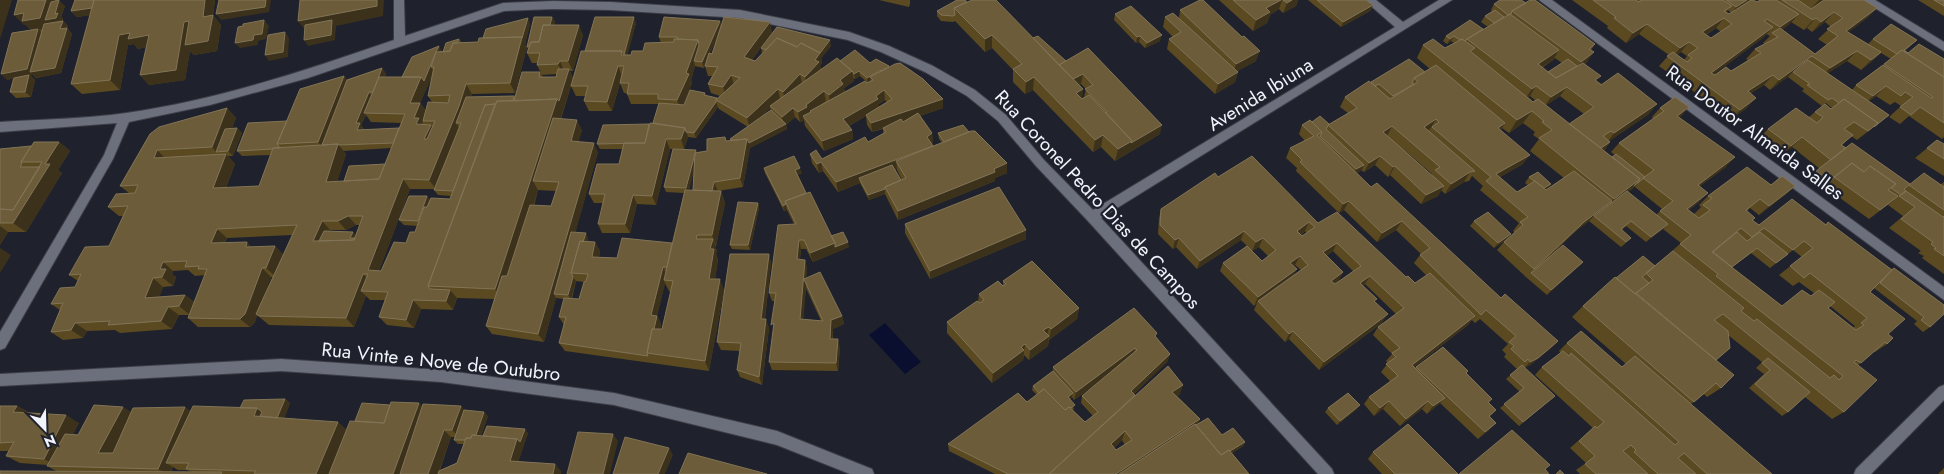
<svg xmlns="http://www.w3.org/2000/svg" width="1944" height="474" viewBox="0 0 1944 474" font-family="Jost,sans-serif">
	<rect width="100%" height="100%" fill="#1f222c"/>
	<path fill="#0a0e2f" d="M885,323L921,362L905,374L869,335Z"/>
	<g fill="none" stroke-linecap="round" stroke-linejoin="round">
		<g stroke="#3c3e47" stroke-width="2">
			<path id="minor" d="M394,0H404L405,36L503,3L553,1L610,2L740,10L849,32L889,46L933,66L975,90L1006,115L1044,160L1093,210L1395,27L1364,0H1376L1403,22L1439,0H1452L1101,218L1332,469L1334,474H1318L1088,221L1036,166L998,121L967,96L925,72L881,52L848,40L740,18L610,10L553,9L504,11L308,78L210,105L129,122L113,159L5,348L0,350V332L104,155L117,123L0,132V122C42,119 85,119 126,113C218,100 307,70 394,40Z
				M1539,0H1552L1944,287V300Z
				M1862,0H1875L1944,42V51Z
				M281,359L441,370L614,393L777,431L872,469L874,474H850L777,445L614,405L441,382L281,371L0,386V374Z
				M1944,385V400L1871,474H1854L1856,469L1939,387Z"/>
		</g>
		<use href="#minor" fill="#6c6f7c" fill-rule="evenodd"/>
	</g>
	<path fill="#5b4a21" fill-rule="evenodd" d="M75,0H215L213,15L221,25L217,51L194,55L190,51L185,80L149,85L140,75L146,47L138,49L134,44L128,45L120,90L82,94L71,84L90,15L77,17L71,11Z
		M879,0H910V4L909,7Z
		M1219,0H1298L1296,6L1283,13L1279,9L1270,15L1267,23L1253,31Z
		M1308,0H1366L1373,5L1370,11L1341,27Z
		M1572,0H1750L1757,2L1760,0H1824L1877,8L1867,18L1848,32L1868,44L1873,39L1917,40L1905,51L1908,53L1944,59V137L1942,139L1909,116L1900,124L1889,117L1901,106L1895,102L1890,105L1876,96L1869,101L1889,115L1857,140L1851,136L1842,145L1910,184L1940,185L1944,182V274L1922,258L1924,256L1918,253L1921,251L1889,228L1903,216L1888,205L1894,200L1869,219L1811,177L1820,169L1792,147L1781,155L1758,139L1768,129L1809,117L1815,112L1831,109L1832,108L1826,103L1822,106L1802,91L1804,89L1788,77L1789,76L1770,90L1764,85L1751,93L1747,108L1731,119L1659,66L1669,55L1639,34L1626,43L1607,28L1608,26ZM1728,10L1731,13L1729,14L1726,12ZM1791,22L1804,30L1807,28L1812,32L1825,22L1831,27L1818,39L1827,45L1815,54L1782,30ZM1716,28L1721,32L1711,38L1706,35ZM1766,34L1770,36L1763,43L1765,44L1755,49L1746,59L1748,60L1731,71L1715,75L1714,74L1764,37ZM1681,52L1687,56L1684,60L1677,55ZM1881,53L1891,59L1856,85L1852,90L1828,73L1847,61L1861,70L1871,62Z
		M1918,0H1944V16Z
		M967,2L1033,38L1066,61L1160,134L1115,161L1101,147L1093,152L1033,90L1025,94L1013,82V70L992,48L985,52L955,21L953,22L941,21L937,16V11ZM1081,84L1086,89L1084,97L1082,99L1079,85Z
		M1526,3L1595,44L1591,50L1587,62L1585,64L1597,81L1649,114L1609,141L1610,142L1604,151L1612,157L1615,155L1611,152L1619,143L1653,119L1652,117L1660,108L1689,107L1679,118L1726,167L1700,186L1699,202L1689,210L1699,218H1700L1694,214L1701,207L1699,205L1708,196L1771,185L1795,186L1785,195L1759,215L1750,208L1747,211L1752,220L1759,225L1825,224L1891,269L1894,268L1930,327L1923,332L1914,324L1917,321L1874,288L1870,292L1888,334L1887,344L1875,352L1874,351L1858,365L1844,412L1832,419L1805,397L1788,412L1782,416L1749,388L1764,374L1756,368L1762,362L1728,335L1730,348L1716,360L1721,388L1707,397L1704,394L1691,404L1772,474H1580L1576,470L1586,463L1570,448L1593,428L1535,375L1542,367L1561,353L1559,351L1567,343L1622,367L1626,364L1572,317L1583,306L1616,278L1655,266L1681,243L1663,229L1646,242L1626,226L1622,230L1626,243L1621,247L1589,221L1576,231L1549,257L1583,262L1547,295L1527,278L1497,250L1504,242L1515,233L1513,231L1519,223L1480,190L1483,186L1472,176L1469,181L1464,182L1445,194L1441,190L1438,196L1421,204L1390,175L1388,177L1375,165L1364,172L1361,170L1357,173L1371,187L1501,298L1558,341L1550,349L1530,365L1525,368L1555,396L1519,426L1500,408L1520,392L1506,379L1517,369L1504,357L1506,354L1502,350L1508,344L1480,319L1475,323L1472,320L1468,325L1414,367V368L1416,367L1466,374L1492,399L1488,403L1496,410L1490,416L1489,430L1478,439L1440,403L1427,414L1422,409L1400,426L1383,409L1374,416L1364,404L1369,397L1390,381L1381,372L1388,363L1386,361L1392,354L1373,335L1378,327L1396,314L1365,284L1363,286L1375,303L1382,323L1319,370L1289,339L1285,342L1254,310L1257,303L1254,306L1220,271L1223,263L1247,246L1241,240L1197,269L1176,247L1173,249L1158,234L1159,218L1161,209L1218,177L1318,223L1415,283L1426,275L1414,263L1420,255L1421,254L1396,230L1377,242L1344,210L1339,213L1296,171L1297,168L1286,158L1290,148L1305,141L1299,134L1302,125L1312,122L1329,124L1348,113L1340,107L1345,97L1371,82L1425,72L1430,69L1417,58L1423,45L1445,48L1454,43L1451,41L1447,44L1443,41L1446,36L1483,29L1488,27L1481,22L1485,16L1492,11L1491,10L1494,4ZM1555,58L1562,63L1548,72L1542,68L1553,60ZM1530,96L1535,100L1533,102L1528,97ZM1560,96L1584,114L1569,124L1546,105ZM1523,123L1535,132L1533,135L1539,139L1530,151L1564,178L1547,189L1551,184L1529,177L1525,183L1528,185L1517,192L1500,177L1523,164L1501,130L1502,128L1509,133ZM1402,148L1432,174L1431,175ZM1636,186L1635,187L1662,209L1656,215L1628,192ZM1305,231L1307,233L1302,236L1301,235ZM1259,247L1268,256L1262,261L1252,251ZM1793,250L1802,257L1779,275L1793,286L1799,282L1814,293L1811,296L1782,306L1732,267L1751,253L1770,268ZM1333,251L1353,271L1335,284H1334L1338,281L1343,272L1326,256ZM1295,265L1301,270L1294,275L1293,266ZM1830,306L1855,326L1853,328L1828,308Z
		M65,6L61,17L63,19V21L68,26V29L72,34L61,73L36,78L33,75H30L35,80L31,97L16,98L10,92L13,78L7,80L31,30L26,25H24Z
		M1180,10L1256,61L1237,71L1238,72L1235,82L1215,94L1167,49L1169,39L1173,37L1163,27L1165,17L1179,18Z
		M1115,14L1160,41L1145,48L1139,42L1136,43L1114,20Z
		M552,17L555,22L554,25L583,35L573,71H570L573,78L585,51L636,23L627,55H631L643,51L661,43L659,37L720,21L721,27L772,32L752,60L755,61L762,54L761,48L831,46L821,58L822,63L820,65L821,70L840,61L870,63L943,108L920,116L932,133L933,142L932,143L933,146L942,143L939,139L938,133L969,132L1007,163V173L995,178V181L898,220L885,194L869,200L860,183L838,192L823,171L819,173L812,163L810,154L822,159L868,142L883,134V129L872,132L867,125L866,116L849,126L852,130L853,139L824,151L805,126L804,120L800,122L795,117L786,125L787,129L750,148L743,187L718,191H721L725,203L716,246H715L717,251L716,254L718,260L715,279L724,290L709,371L565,351L559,343L564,325L559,317L564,299L556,298L544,342L492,334L486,326L494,299L457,298L453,310L421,309L414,328L387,325L379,317L385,300H370L366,296L354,327L269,325L257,315L255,322L250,327H198L188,318L189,315H179L172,329L120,333L115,330L87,331L83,338L63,340L51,332L60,310L51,304L75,287L78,281L69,275L109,246L123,216H119L108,207L129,193L120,186L150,134L227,108L236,118L232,128H237L242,133L233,156H228L235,164L226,188L259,186L271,155L242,156L237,151L287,121L344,76L347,80L382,68L386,74L385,77H402L442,52L459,39L462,43L478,42L483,38L530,24L525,44L527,47L515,93L472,94L471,97L514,96L540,72L543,77H556V74L542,75L537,65V63H532L527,53L528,49L527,47ZM720,30L712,54L710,53ZM706,63L705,66L708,76H712L708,84L711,93L720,96L717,98L706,96L705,93L683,105L692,83L691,80L695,66L704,68ZM433,74L428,96L432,102L426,111L420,103ZM860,76L868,83L845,92L844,88L854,81L853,78L855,79ZM621,80L620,83L624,93H627V94L631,104H659L653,123L597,144L600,149H622L619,164L589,194L594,203H603L598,224L602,233H630L637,204L656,205L670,149H684L688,137L696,138L718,107L719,109L748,127L730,139V141H727L707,151L696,152V150L664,187L666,192L684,193L672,243L617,258L599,257L600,251L595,242H587L588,238L575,233L598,152L578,142L582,130L561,119L571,86L576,96H586L584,101L589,111H612ZM885,100L887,102L879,107V104ZM770,108L771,110L759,119ZM366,115L371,122L401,123L399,128L363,130L364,129L361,125ZM391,148L385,164L344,181L337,182L346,154L343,151ZM694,169L693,190H689ZM897,169V170L902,180H901L895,170ZM410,189H435L434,190L438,195L451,196L450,199L430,200L427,196L399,220L404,225L418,226L415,232L381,271H379ZM538,190L556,191L551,206H534ZM356,225H360L356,235L330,231V230H346ZM292,235L283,255L275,246L252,247L225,243L227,238ZM188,270L195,276L205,275L194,302L185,295L159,297L163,287L173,286L176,277L172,274L173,271ZM271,277H273L263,299ZM576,281L584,282L579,299H572ZM665,283L669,291L671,292L662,329H660L661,324L657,316Z
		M1937,140L1944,144V176L1915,158Z
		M59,142L70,151L58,170L62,173L26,232H8L0,245V149L31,146Z
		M764,168L802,173L797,175L806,193L831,236L849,247L813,262L806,249H801L800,259L805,260L807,268L806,279L842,316L844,324L833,329V339L840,347L838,371L772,370L769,362L773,331L775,301H772L769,293L794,224L787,210L784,211L765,173ZM806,286V288L821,321L803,319Z
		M758,203L759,208L750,250L732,249L730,245Z
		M1474,221L1508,239L1494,248L1470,226Z
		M905,224L1026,230V239L930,279L905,233Z
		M769,254L771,263L765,319L769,328L762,385L740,377L737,370L740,351L721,350L717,342Z
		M1003,281L1079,308L1077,319L1049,340V339L1048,346L1029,360L1024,355L1023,360L992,383L947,333V322L978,302L979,294L1003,286Z
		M1156,337L1170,354L1167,362L1134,394L1135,395L1180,394L1177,396L1200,419L1198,424L1222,435L1245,442L1243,446L1232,453L1249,474H995L949,451L948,444L1027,402L1037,395L1032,390L1033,386L1053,371V367ZM1103,379L1082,396L1081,403L1093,416L1085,422L1073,410L1074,409L1070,399L1072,397L1074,400ZM1122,440L1125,445L1116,450L1114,448Z
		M285,399L290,403L284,418L346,429L355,421L422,407L461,406L464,410L488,416L481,436L528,433L518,462L561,471L329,474H0L6,471L58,472L47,466L48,465L20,463L6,456L9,451H0V406H17L30,413L79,423L73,434L78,435L131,412L191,411L240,408ZM451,437H455L454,440L458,444H464L457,463L440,470ZM173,467L178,470H187L192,472H171Z
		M1328,408L1357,409L1337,425L1325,412Z
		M1373,452L1458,474H1382L1368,459Z
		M1944,468V474H1938Z"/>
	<path fill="#3c321c" d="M0,0H12L0,39Z
		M46,0H59L55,14L59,0L65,6L61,17L63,19L61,24L51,28L39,30L44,34L60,29L63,21L68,26V29L72,34L61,73L36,78L33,75H30L35,80L31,97L25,92L29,75L7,80L1,74L32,31L26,25H24L14,15Z
		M95,0L98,14L77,17L71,11Z
		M205,0H215L213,15L221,25L217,51L194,55L190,51L185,80L149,85L140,75L184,22L203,17Z
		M266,0H271L269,12L221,20L216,14Z
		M377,0H384L383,16L336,26L335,40L308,46L304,40L306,31L298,21Z
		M1281,0H1282L1279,9L1270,15L1267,23L1253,31L1256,20L1266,8Z
		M1292,0H1298L1296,6L1283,13L1287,3Z
		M1747,0H1750L1732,13L1736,7Z
		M1819,0H1824L1808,12L1817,2Z
		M1373,5L1370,11L1341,27L1343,22Z
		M1877,8L1867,18L1837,41L1846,31Z
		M1834,12L1825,22L1812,32L1821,22Z
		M1799,14L1790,24L1775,35L1774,34L1780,27Z
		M552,17L555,22L552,35L549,30Z
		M634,17L636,23L625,65L621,55Z
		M528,18L530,24L525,44L527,47L515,93L510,83Z
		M1724,18L1716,28L1694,42L1702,32Z
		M1816,18L1807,28L1804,30L1813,20Z
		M264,20L269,26L266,39L258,41V45L240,48L235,43L254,35Z
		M720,21L721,27L704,68L702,62Z
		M770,22L772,32L747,67L744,57Z
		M1647,24L1639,34L1626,43L1633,33Z
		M579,25L583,35L573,71L568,61Z
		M1773,27L1764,37L1703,83L1711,73Z
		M285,32L289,38L288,57L269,61L265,55Z
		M130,33L149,35L158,45L138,49L134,44L128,45L120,90L110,80L119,35Z
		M992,35V48L985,52V39Z
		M1162,35L1160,41L1145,48L1147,43Z
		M1140,36L1139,42L1136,43L1137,37Z
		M1454,36L1451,41L1447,44L1450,39Z
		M698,40L701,51L694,61L695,66L691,80L692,83L681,110L677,100Z
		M830,40L831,46L821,58L822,63L820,65L821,72L807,86L805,77L815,60Z
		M1689,42L1681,52L1672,58L1680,48Z
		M439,46L442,52L434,67H431L434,72L420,103L427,113L422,123L425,127L416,124L410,103L421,77Z
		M1559,50L1553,60L1531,74L1538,64Z
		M1260,51L1256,61L1233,74L1236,64Z
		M1857,51L1847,61L1821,78L1830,68Z
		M1594,52L1587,62L1574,72L1581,62Z
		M1881,52L1871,62L1861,70L1871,60Z
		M1812,56L1803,66L1793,72L1789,76L1770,90L1779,80Z
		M560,61L564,71L563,74L558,64Z
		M618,66L622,76L612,111L607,102Z
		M382,68L386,74L377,97L373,92Z
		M569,69L573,79L541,182L533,181L538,190L504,300L495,289L557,99Z
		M881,70L882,75L870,77L871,81L868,83L867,78Z
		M852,71L854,81L844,88L845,93L830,105L829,95L840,80Z
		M859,71L860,76L855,79L854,74Z
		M1238,72L1235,82L1215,94L1218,84Z
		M800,74L802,83L785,101L783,92Z
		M1083,74L1081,84L1070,90L1071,80Z
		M731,75L734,85L726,97L723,87Z
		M1773,75L1764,85L1739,101L1748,91Z
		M344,76L351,86L321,146L318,142Z
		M1034,77L1033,90L1025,94L1026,82Z
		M466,84L472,94L465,116L461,123H456L459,128L436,189L429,180Z
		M1536,86L1530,96L1525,99L1532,89Z
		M1886,86L1876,96L1862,106L1873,96Z
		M1567,87L1560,96L1544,107L1551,97Z
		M778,89L780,99L770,106V108L750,128L747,118Z
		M1083,89L1082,102L1076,93Z
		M884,90L885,100L879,104V108L844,129L843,119Z
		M824,91L826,101L811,112L810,111V113L803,116L804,120L800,122L798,112Z
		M369,92L373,98L364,113L366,115L361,125L364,129L361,135L357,130L356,123Z
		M1756,98L1747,108L1731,119L1740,110Z
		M943,99V108L872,132L871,123Z
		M716,102L718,107L696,138L694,133Z
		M1657,104L1649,114L1607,143L1614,133Z
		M1689,107L1680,117L1668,126L1677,116Z
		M227,108L236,118L223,151L216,152L212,147Z
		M793,108L795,117L786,125L787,129L750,148L743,187L740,178L747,139L784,125L782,117Z
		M1532,111L1523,123L1509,133L1517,120Z
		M1436,119L1430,129L1418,137L1424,127Z
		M577,120L582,130L576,151L571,141Z
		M1505,123L1499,133L1498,128Z
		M431,125L437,135L431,148L424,139Z
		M1162,125L1160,134L1115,161L1118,149Z
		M1392,126L1387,136L1383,132Z
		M237,128L242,133L233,156L228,151Z
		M685,128L688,137L684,149L681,139Z
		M852,130L853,139L824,151L822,141Z
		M932,133L933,142L928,146L927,137Z
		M1103,135L1101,147L1093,152L1095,140Z
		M1802,137L1792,147L1781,155L1791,146Z
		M666,139L670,149L656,205L652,196Z
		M59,142L70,151L58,170L62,173L26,232L13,223L45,164Z
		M1610,142L1603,152L1598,151Z
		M594,143L598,152L558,294H554L556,298L544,342L538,334Z
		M338,144L346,154L334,191L326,182Z
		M933,146L896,161L897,169L862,183L859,178L860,183L838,192L836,182Z
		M157,150L167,160L154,158Z
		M696,150L698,156L688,193L686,188Z
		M226,154L235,164L222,198L213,188Z
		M1530,155L1523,164L1490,183L1496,174Z
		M1380,156L1375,165L1364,172L1369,163Z
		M1735,157L1726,167L1689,194L1698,185Z
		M821,162L823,171L819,173L817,164Z
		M1007,163V173L995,178V181L898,220V211Z
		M1364,165L1362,170L1354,174L1356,169Z
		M1395,166L1390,175L1388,177L1393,167Z
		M800,168L802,173L796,176L795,170Z
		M1470,172L1464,182L1445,194L1451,184Z
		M403,179L410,189L376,279L368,270Z
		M1640,179L1629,191L1595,217L1594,216L1589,221L1576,231L1531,273L1584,222Z
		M1640,181L1636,186L1629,191L1634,186Z
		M714,182L718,191L712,194Z
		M1551,184L1547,189L1538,194L1542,189Z
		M1444,186L1438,196L1421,204L1426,195Z
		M1795,186L1785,195L1759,215L1769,206Z
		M885,189V194L869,200L868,195Z
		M721,191L725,203L716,246L712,235Z
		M1708,193L1699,202L1678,218L1687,209Z
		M633,195L637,204L630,233L625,224Z
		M427,196L431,202L422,226L418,221Z
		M1349,201L1344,210L1339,213L1343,204Z
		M758,203L759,208L750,250L748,245Z
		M786,204L787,210L784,211L783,206Z
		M348,216L356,225L346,230L338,221Z
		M322,221L330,230L324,245L313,241Z
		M1402,221L1396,230L1377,242L1382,233Z
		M1309,222L1305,231L1293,240L1297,231Z
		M1668,224L1663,229L1646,242L1651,237Z
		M0,226L8,232L0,245Z
		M217,229L227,238L220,252L211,243Z
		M1026,230V239L930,279V271Z
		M1244,231L1241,240L1197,269L1200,261Z
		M353,232L357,237L355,243L350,238Z
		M586,233L588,238L579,273H574Z
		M1511,234L1508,239L1494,248L1498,243Z
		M1179,238L1176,247L1173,249L1175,240Z
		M1263,238L1259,247L1252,251L1256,242Z
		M713,239L717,251L716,254L718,260L713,290L709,279L710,249Z
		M799,240L801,249L799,268L797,259Z
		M247,242L256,251L246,247Z
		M595,242L600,251L597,266L592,257Z
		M848,242L849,247L813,262L810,253L835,243Z
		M1337,243L1333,251L1318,261L1323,252Z
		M275,246L284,255L276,277L266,268Z
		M0,248L11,255L0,273Z
		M769,254L771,263L764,327L761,319Z
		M1300,256L1295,265L1286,271L1290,263Z
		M805,260L807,268L806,283L804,279L806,286L803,327L800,319Z
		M163,262L173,271L172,274L176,277L173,286L162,277L160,269Z
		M1583,262L1578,266L1547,295L1551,290Z
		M663,267L667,275L664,280L665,283L657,316L661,324L654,354L651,315Z
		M262,268L271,277L255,322L250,327L240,319Z
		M1297,269L1292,278L1258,301L1257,303L1254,306L1258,297Z
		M1343,272L1338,281L1326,289L1331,281Z
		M363,274L371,282L361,291L366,296L354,327L346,318Z
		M1370,276L1365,284L1355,291L1360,283Z
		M573,277L576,281L571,299L568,295Z
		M153,278L163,287L156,306L145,298Z
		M720,279L724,290L709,371L705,361Z
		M450,290L457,298L453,310L446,301Z
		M185,295L196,304L190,315L179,306Z
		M413,300L421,309L414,328L406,320Z
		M168,307L179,315L172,329L161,321Z
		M1079,308L1077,319L1049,340L1051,329Z
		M1388,314L1382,323L1319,370L1324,362Z
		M842,316L844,324L833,329L832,347L830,339L831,320Z
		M1475,316L1468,325L1406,373L1412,365Z
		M766,319L769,328L762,385L759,377Z
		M75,323L87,331L83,338L71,330Z
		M1049,327L1047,337L1049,336L1048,346L1029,360L1030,350L1043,330Z
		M1293,331L1289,339L1285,342L1289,334Z
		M838,339L840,347L838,371L836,363Z
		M1558,341L1550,349L1530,365L1523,369L1530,362Z
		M1025,344L1023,360L992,383L993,373Z
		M1135,348L1133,356L1074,400L1076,392Z
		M1170,354L1167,362L1129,399L1131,391Z
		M1183,385L1180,394L1169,401L1172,392Z
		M1073,393L1072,397L1067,401L1068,397Z
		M1445,398L1438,405L1427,414L1433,406Z
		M285,399L290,403L282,424L276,420Z
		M1389,401L1383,409L1374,416L1380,408Z
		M1428,401L1422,409L1400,426L1406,419Z
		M419,403L427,411L404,474H393Z
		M1360,405L1357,409L1337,425L1340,421Z
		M17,406L31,413L26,420L13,412Z
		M461,406L468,414L460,438L452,430Z
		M123,407L135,414L111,460L98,453Z
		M185,407L196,414L166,463L173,467L170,474H167L158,469Z
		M257,408L268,416L259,419L254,416Z
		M484,412L488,416L479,442L475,438Z
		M66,415L79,423L57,466L44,459Z
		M1200,419L1196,428L1126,474H1116Z
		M338,422L347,430L329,474H316Z
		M1496,423L1489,430L1478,439L1485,432Z
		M525,429L528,433L516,468L510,461L517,439Z
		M444,430L451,437L438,474H428Z
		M1125,431L1122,440L1109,453L1111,444Z
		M613,434L618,441L610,474H603Z
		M1245,442L1243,446L1217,462L1219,458Z
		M669,448L673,455L665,474H658Z
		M555,464L561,471V474H553Z"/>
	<path fill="#6c5c39" stroke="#817457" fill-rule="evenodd" d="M18,0H46L40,18L22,21L24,13L14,15Z
		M59,0L55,14L58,13L56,18L45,20L51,2Z
		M75,0H94L92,8L71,11Z
		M94,0H205L203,17L213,15L208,41L185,45L189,21L184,22L176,70L140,75L149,35L128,39L130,33L119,35L110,80L71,84Z
		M219,0H266L265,7L216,14Z
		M300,0H377V6L298,21Z
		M957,0H965L967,2L954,8L955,15L953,16L941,15L937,11Z
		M972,0H996L1083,89L1076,93L1082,99L1089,95L1132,141L1118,149L1103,135L1095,140L1034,77L1026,82L1013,69L1022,64L992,35L985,39L954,8Z
		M1200,0H1203L1242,37L1244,36L1260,51L1236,64L1180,10Z
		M1233,0H1281L1266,8L1270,12L1256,20Z
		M1283,0H1292L1287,3Z
		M1317,0H1366L1373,5L1343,22Z
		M1500,0H1521L1526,3L1512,11L1511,14L1508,15L1494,4Z
		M1530,0H1535L1595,44L1589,49L1594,52L1581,62L1512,11Z
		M1593,0H1636L1638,2L1642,0H1723L1732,6L1724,11L1729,14L1751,0H1753L1757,2L1760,0H1776L1799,14L1780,27L1767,19L1764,21L1773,27L1711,73L1715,75L1726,67L1731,71L1761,53L1755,49L1778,37L1772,33L1780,28L1815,54L1838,36L1827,29L1843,18L1834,12L1821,22L1816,18L1813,20L1782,0H1798L1811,9L1824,0H1864L1877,8L1846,31L1881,52L1871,60L1857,51L1830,68L1812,56L1779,80L1773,75L1748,91L1756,98L1740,110L1667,56L1673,52L1687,62L1692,58L1688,55L1698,48L1689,42L1680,48L1647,24L1633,33L1614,18L1616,17ZM1724,18L1732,24L1711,38L1702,32Z
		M1726,0H1747L1736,7Z
		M1934,0H1944V6Z
		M1131,6L1162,35L1147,43L1140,36L1137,37L1115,14Z
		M1495,10L1504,17L1494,23L1485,16Z
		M1173,13L1238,72L1218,84L1169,39L1181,32L1165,17Z
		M1510,14L1559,50L1538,64L1556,78L1583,63L1601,76L1595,80L1601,85L1618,73L1657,104L1614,133L1611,131L1603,136L1610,142L1601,148L1569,124L1594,107L1567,87L1551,97L1536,86L1532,89L1467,39Z
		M534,17H552L550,25H543L539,42H531L529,46L527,47Z
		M595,17H634L624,55L622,51H585Z
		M664,17L720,21L702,62L694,61L699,45L698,40L677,39V37H659Z
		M724,17L770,22L744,57L755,61L777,38L797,47L801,43L820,53L815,60L819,62L805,77L800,74L783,92L778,89L747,118L716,100L740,78L731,75L723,87L708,84L718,67L705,66L709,53L712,54Z
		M528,18L522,38V37L483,38L486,29Z
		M264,20L262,34L254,35L253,40L235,43L238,27L243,26V24Z
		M332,20L331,35L304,40L305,25Z
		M1470,20L1483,29L1467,39L1465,41L1462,39L1460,40L1454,36L1450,39L1446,36Z
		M63,21L60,29L67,28L55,68L30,72L44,24Z
		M1891,24L1917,40L1904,50L1908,53L1919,44L1944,59V77L1902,50L1897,54L1873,39Z
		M543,25H579L568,61H560L558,64L537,65L540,53H527L531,42H539Z
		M777,27L830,40L820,53L801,43L797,47L777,38L766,50L761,48Z
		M38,29L27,69L1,74L12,33Z
		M285,32L283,52L265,55L268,35Z
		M1038,36L1066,61L1059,65L1033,38Z
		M522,37L510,83L466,84L459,106L429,180L403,179L368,270L381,271L394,242L406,243L410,232H415L424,207H427L431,198L450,199L485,105L495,104L428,286L430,289L450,290L446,301L413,300L406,320L379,317L388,292L361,291L368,274H363L346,318L259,316L256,314L297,225L217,229L211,243L247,242L246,247L275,246L266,268H262L245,314L240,319L188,318L207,269H198L199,266L185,267L187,261L163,262L160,269H166L162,277L153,278L145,298L185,295L179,306L168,307L161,321L108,325L110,321L75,323L71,330L51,332L63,303L51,304L60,288L75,287L81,274L69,275L85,247L109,246L128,206L108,207L116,194L135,193L138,185L120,186L150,134L159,127L227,108L212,147L157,150L154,158L226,154L213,188L259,186L273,148L338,144L326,182L379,179L405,114L364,113L379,77H421L410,103H420L414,118H419L416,124L431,125L424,139H427L435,121H423L428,102L448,103L450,95L428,96L434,67H431L436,52L450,51L453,43L478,42L479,38ZM348,216H363L354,240L313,241L322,221H338Z
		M459,39L457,43H453L450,51L443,52L446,43Z
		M674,39L698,40L686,73L689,74L677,100L658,99V94H627L629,83H620L624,66H618L607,102L584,101L588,86H571L581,51H622L621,55H631L632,51H643L645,43L674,42Z
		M1433,39L1445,48L1462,39L1475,48L1470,51L1533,102L1538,99L1640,179L1614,199L1539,138L1552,130L1542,122L1544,121L1532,111L1517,120L1423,45Z
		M439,46L436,52L424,81L421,77H402L412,57Z
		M1088,48L1162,125L1131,143L1132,141L1106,113L1107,112L1085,89L1093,85L1083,74L1073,79L1059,65Z
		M855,50L870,63L876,59L889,66L882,71L881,70L867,78L859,71L854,74L853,72L852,71L840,61Z
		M1902,50L1944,77V123L1920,107L1911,115L1900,107L1913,97L1905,92L1901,96L1886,86L1873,96L1856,85L1883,65L1931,98L1933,97L1884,64Z
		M837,58L852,71L840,80L843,84L829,95L824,91L806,105L807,107L798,112L793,108L782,117L770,106Z
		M1409,59L1425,72L1414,78L1412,83L1414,84L1393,96L1379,84L1375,86L1371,82Z
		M1568,59L1577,66L1556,78L1548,72Z
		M1808,60L1889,115L1874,127L1878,123L1844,99L1839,103L1832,98L1828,100L1807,85L1810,84L1793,72Z
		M900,63L923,79L943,99L871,123L866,115L892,99L884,90L876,96L878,99L843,119L852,130L822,141L803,116L811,112L810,111L865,81L867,83L873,80L870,77L895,64Z
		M1436,65L1505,123L1498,128L1530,155L1496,174L1517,192L1535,181L1546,190L1574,171L1612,201L1584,222L1534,269L1504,242L1523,225L1520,222L1528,217L1486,181L1491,177L1432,127L1439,122L1436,119L1424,127L1475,171L1470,172L1451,184L1435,170L1440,167L1392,126L1383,132L1444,186L1426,195L1395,166L1393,167L1380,156L1369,163L1328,125L1357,108L1345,97L1369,81L1390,99L1418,82L1414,78Z
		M382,68L373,92H369L356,123H360L357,130L399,128L393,143L339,145L338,144L322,145L347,80Z
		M558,69H569L559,101L557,99L514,101L522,72H540L539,77H556Z
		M29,75L25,92H10L14,78Z
		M344,76L318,142L277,144L300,89Z
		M690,90L705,93L704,95L717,98L716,100V102L694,133L686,132L685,128L653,123L659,103L684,105Z
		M514,96L513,101H497L495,104L485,105L453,191L434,190L461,123H456L466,97Z
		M1675,97L1689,107L1677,116L1735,157L1698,185L1708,193L1687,209L1699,218L1710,210L1703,205L1712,198L1708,196L1747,167L1771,185L1782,176L1795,186L1769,206L1760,199L1746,210L1755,218L1752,220L1759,225L1792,199L1826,225L1828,222L1892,270L1870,292L1905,319L1888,334L1893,338L1887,344L1885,342L1861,363L1856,360L1854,362L1877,380L1844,412L1723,314L1714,320L1728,331L1730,348L1716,360L1636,293L1653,280L1646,273L1673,251L1744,308L1741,311L1754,321L1757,319L1830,378L1834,375L1839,380L1843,376L1716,276L1718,274L1680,244L1691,235L1660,211L1673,201L1643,178L1654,170L1619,143L1664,111L1660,108ZM1741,228L1752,237L1764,228L1793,250L1804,241L1813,248L1790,266L1804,278L1810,273L1867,318L1861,323L1864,325L1856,330L1828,308L1835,302L1819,290L1811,296L1802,290L1782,306L1712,252Z
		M557,99L495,289L428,286L497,101Z
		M1844,99L1878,123L1868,131L1854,122L1844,129L1853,135L1841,145L1846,148L1831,160L1802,137L1791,146L1768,129L1796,108L1817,123L1823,117L1815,112L1825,104L1831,109Z
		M771,110L786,124L749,143L747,139L734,140L730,139Z
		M918,113L932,133L927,137L933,146L836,182L821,162L817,164L810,154L816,150L822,159L865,137L868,142L886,132L883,128L901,119L903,122Z
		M1320,116L1329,124L1326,129L1364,165L1356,169L1320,136L1322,132L1312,122Z
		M553,118L577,120L571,141L594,143L538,334L486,326L502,276H507L530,205L551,206L559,182L533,181Z
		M1310,120L1322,132L1317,135L1371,187L1377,183L1501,298L1505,294L1558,341L1538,358L1530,362L1528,359L1525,362L1511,349L1514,346L1509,342L1516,336L1486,310L1481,315L1420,255L1430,248L1402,221L1382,233L1349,201L1343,204L1300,162L1302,160L1290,148L1314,136L1302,125Z
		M287,121L277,144L280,148H273V149L237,151L248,123Z
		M650,123L685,128L681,139H666L652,196L633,195L625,224H598L605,194H589L597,164H619L624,143H645Z
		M649,124L645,143L597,144L603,125Z
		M963,125L969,132L944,142L938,133Z
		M237,128L228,151L216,152L225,129Z
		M971,131H975L1007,163L994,169L995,172L898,211L885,187L906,178L896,161Z
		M725,137L726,141L747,139L740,178L714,182L712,191L693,190L695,153L707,151V139Z
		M1937,140L1944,144V159L1927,148Z
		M34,142H59L45,164H50L13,223H0V209L13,210L42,162H21Z
		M1852,143L1910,184L1904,189L1906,191L1901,195L1891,188L1896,184L1870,166L1864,172L1852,163L1830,181L1816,171Z
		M31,146L21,162L22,164L20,167H40L13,210L0,209V149Z
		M673,149L696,150L686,188L664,187Z
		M1616,154L1645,177L1634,186L1640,179L1612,157Z
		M794,156L800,168L795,170L806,193L785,201L786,204L783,206L764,168Z
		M1252,156L1318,223L1337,212L1406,277L1408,276L1415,283L1430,273L1475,316L1412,365L1445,398L1433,406L1428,401L1406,419L1389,401L1380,408L1369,397L1398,376L1386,364L1396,357L1392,353L1400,348L1378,327L1404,308L1370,276L1360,283L1377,299L1374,301L1388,314L1324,362L1293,331L1289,334L1258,301L1308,265L1300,256L1290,263L1297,269L1258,297L1223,263L1247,246L1262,261L1276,250L1263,238L1256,242L1244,231L1200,261L1179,238L1175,240L1160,225L1161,209L1215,173L1218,177ZM1309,222L1315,227L1302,236L1297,231ZM1337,243L1361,266L1335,284L1331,281L1343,272L1323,252Z
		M1852,163L1864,172L1870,166L1896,184L1888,190L1898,196L1880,210L1834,177Z
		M385,164L379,179L344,181L349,166Z
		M892,165L901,180L885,187V189L868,195L859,178Z
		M1538,172L1551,184L1544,188L1535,181H1534L1529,177Z
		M1924,173L1944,187V210L1909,185Z
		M999,187L1026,230L930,271L905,224Z
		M685,190L721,191L712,235H697L696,239H713L710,249H714L709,279H720L705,361L647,353L652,329H662L673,281L664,280Z
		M1627,191L1668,224L1651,237L1631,221L1621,229L1631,238L1626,242L1594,216Z
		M1906,191L1943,217L1944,216V256L1934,249L1936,248L1931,244L1933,242L1901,219L1915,207L1899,196Z
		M810,192L835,243L810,253L804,240H799L797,259L805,260L800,319L823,321L804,279L820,272L842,316L831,320L830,339H838L836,363L769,362L774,323L771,325L776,293H769L778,225L796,224L785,201Z
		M409,196H427L418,221L399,220Z
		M738,202L758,203L748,245H730Z
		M1488,212L1511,234L1498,243L1474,221Z
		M324,231L353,232L350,238H355L354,240L319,241Z
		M571,232L586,233L583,242L580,241L571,273L573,277L568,295L554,294Z
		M843,232L848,242L835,247V243L831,236Z
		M1737,232L1747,241L1760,232L1788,254L1776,263L1757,248L1732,267L1713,252Z
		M622,238L672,243L667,267H663L651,315L657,316L654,329H652L647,353L648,356L559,343L566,317H559L564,298L579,299L584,282L586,281L588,274L571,273L580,241L595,242L592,257L617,258Z
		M1563,245L1583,262L1551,290L1531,273Z
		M730,254H769L761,319H766L759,377L737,370L741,343L717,342Z
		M1643,256L1655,266L1642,277L1649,283L1635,294L1616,278Z
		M1032,261L1079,308L1051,329L1049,327L1043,330L1049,336L1030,350L1025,344L1021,347L1024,350L993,373L947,322L977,301L980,303L984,300L979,294L998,281L1003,286L1006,284L1003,281Z
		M1894,268L1944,305V314L1930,327L1921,320L1924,317L1880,283L1892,270Z
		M1615,277L1734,375L1721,388L1716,383L1694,402L1583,306Z
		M1134,308L1157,333L1155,336L1170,354L1131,391L1135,395L1049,474H1008L948,444L1018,393L1027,402L1044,389L1065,410L1069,407L1085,422L1098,412L1082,396L1137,350L1135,348L1076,392L1053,367Z
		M1581,331L1622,367L1635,356L1772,474H1707L1684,453L1678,458L1696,474H1658L1634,452L1636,450L1631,445L1623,451L1648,474H1596L1585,464L1595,456L1579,441L1595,426L1597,428L1604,422L1542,367L1563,351L1569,356L1571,353L1675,445L1679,442L1567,343Z
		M1443,347L1468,371L1466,373L1492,399L1488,402L1496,410L1489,416L1496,423L1485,432L1416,367Z
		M1768,358L1810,392L1788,412L1755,384L1770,370L1762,363Z
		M1522,365L1555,396L1523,422L1504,404L1524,388L1510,375Z
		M1168,366L1183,385L1172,392L1200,419L1116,474H1049ZM1125,431L1132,440L1116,450L1111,444Z
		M1053,371L1073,393L1068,397L1075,405L1071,408L1069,407L1065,410L1044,389L1039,393L1033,386Z
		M1348,393L1360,405L1340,421L1328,408Z
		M285,399L277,418L260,416L262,412L257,408H240L244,400Z
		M391,402L419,403L393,474H329L350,421L384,423Z
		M362,403L390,405L384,423L355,421Z
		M423,404L461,406L452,430H444L428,474H400Z
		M94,405L123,407L98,453H113L133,408L185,407L158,469L47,466L65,434L78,435Z
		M0,406H17L13,412L66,415L44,459L6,456L14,442L0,443Z
		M193,406L257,408L254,416L338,422L316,474H254L256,471L186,469L189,463H166Z
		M464,410L484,412L476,435H472L471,438H466L465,440H454Z
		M1208,418L1222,435L1233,428L1245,442L1230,451L1229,450L1221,455L1196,425Z
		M1195,424L1221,455L1229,450L1249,474H1119Z
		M1408,424L1458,474H1395L1373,452Z
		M487,426L525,429L520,442L517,439L483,436Z
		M1512,430L1550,465L1545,469L1549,474H1459Z
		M578,432L613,434L603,474H567Z
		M472,435L517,439L510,461L555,464L553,474H438L439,471L457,463L466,438H471Z
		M625,437L669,448L658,474H613Z
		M688,453L767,474H679Z
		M1560,470L1564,474H1556Z
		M0,471L222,472L221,474H0Z"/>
	<g text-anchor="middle" stroke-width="4.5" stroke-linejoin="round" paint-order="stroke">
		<g font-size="19" fill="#f2f4fb" stroke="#1f222c">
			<text transform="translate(1260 94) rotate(-32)" y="7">Avenida Ibiuna</text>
			<text transform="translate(1755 132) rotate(36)" y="7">Rua Doutor Almeida Salles</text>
			<text transform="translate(1098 199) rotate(47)" y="7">Rua Coronel Pedro Dias de Campos</text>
			<text transform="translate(441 361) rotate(6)" y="7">Rua Vinte e Nove de Outubro</text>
		</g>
	</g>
	<g transform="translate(45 429) rotate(157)" stroke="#1f222c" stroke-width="4" paint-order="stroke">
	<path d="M0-4L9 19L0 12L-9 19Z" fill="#f2f4fb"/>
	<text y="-8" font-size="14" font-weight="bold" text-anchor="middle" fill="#f2f4fb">N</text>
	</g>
</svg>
